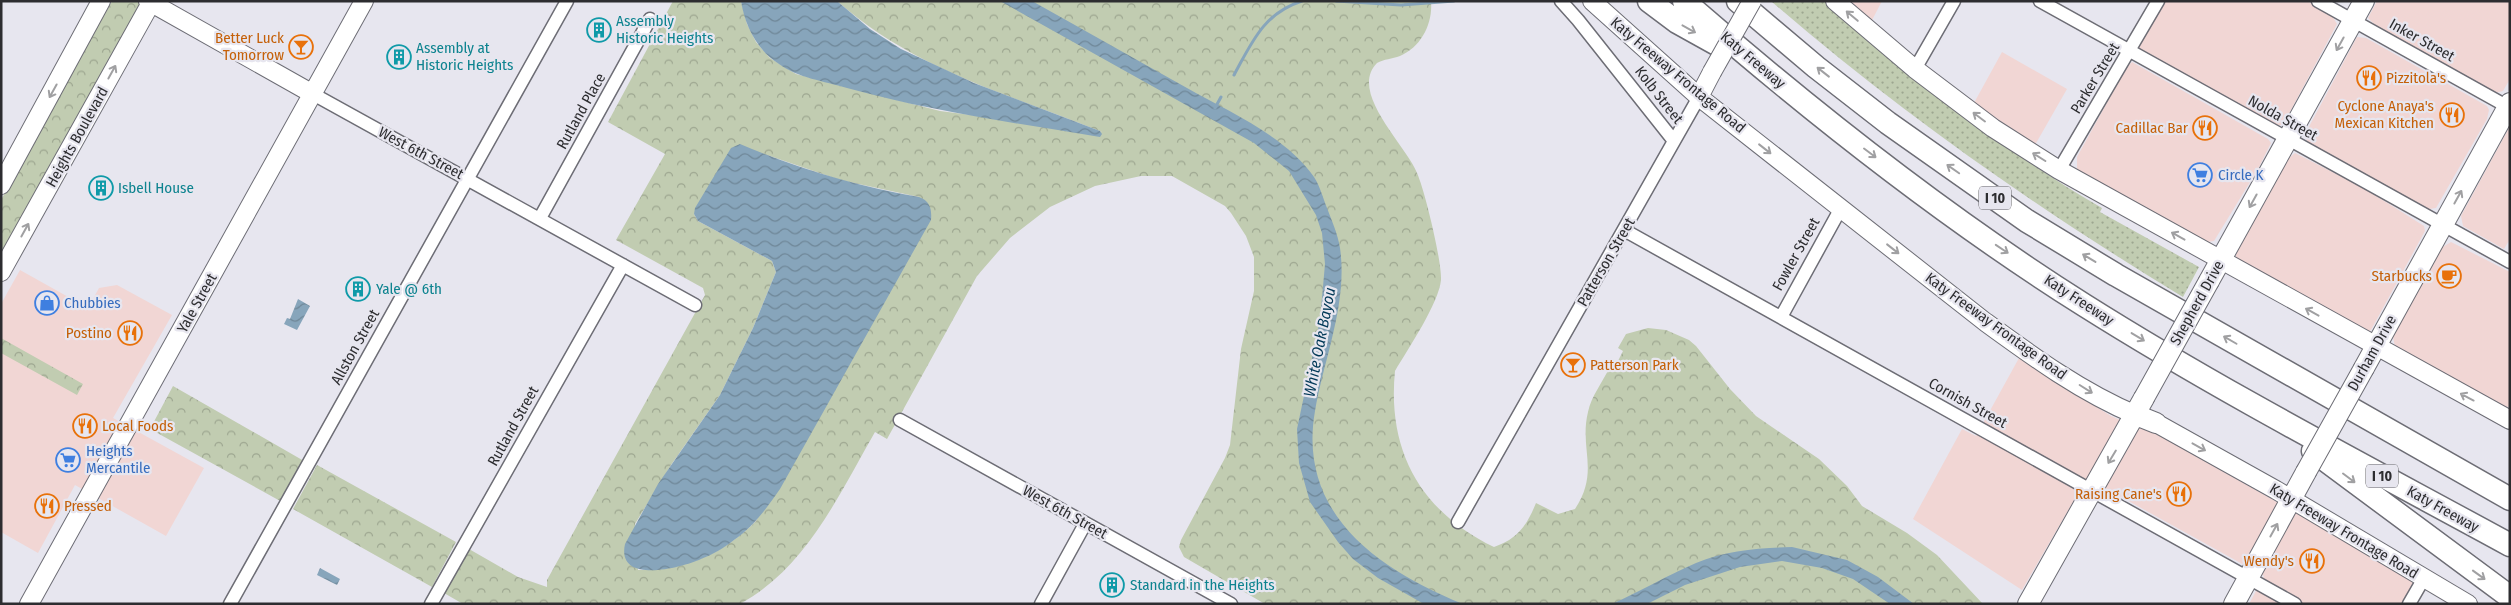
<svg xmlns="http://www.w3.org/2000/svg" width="2511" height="605" viewBox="0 0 2511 605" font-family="'Fira Sans Condensed',sans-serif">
	<defs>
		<pattern id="grass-dots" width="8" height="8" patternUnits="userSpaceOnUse" patternTransform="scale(1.25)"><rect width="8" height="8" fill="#c1ccb1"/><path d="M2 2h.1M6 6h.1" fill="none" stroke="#9da690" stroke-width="1.8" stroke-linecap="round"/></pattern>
		<pattern id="park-crowns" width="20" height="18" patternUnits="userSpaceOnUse" patternTransform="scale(1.25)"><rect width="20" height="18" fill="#c1ccb1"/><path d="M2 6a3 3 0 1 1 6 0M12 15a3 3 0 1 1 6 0" fill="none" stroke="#9da690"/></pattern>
		<pattern id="water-waves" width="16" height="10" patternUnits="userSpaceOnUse" patternTransform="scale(1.25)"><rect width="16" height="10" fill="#87a5bb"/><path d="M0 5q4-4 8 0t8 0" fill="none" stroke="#6f8798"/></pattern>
	</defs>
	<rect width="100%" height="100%" fill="#e7e6ef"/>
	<path fill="#f1d6d4" d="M1844,1H1882L1870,24Z
		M2162,1H2307L2331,14L2337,24L2285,121L2282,125H2274L2138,49L2137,45Z
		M2377,1H2510V79L2503,91L2495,93L2377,27L2368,18Z
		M2357,37L2366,38L2487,106L2489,110L2487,119L2436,208L2429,209L2392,190L2308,142L2304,136Z
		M2002,52L2067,89L2035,145L1974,103Z
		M2132,62L2268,139L2271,143L2258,169L2214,241L2207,242L2081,175L2077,170V157L2126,68Z
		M2510,126V239L2504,249L2463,226L2461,216Z
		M2295,153L2362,187L2424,226L2425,231L2371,330L2367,332L2236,260V254L2289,158Z
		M2451,242L2510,272V406L2504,408L2395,348L2393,336L2441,248Z
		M20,270L88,308L99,288L117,285L172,315L113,418L204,468L166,536L75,485L38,553L1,532V304Z
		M2019,358L2111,416L2142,429H2148L2385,563L2414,582L2402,604H2249L2264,576L2087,478L2022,590L1913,519L1962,429L1976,436Z"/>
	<path fill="url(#grass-dots)" d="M1771,1H1824C1912,77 2001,150 2102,208L2100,212L2199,267L2183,297C2038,209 1899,112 1771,1Z"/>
	<path fill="url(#park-crowns)" fill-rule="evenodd" d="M112,1H146L1,260V200Z
		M673,1H741L747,24L756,42L770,58L796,74L940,111L1102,132C1008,94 915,70 837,1H1431C1433,24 1421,47 1400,56C1392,59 1384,59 1377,63C1348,92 1406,145 1417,173C1425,191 1442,262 1441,280C1439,303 1408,349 1395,371C1387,451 1421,512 1494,547C1518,539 1527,525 1536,503L1558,514L1575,509C1600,471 1579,449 1588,412C1591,397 1603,381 1610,367L1614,369L1623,351L1618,348L1626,334L1648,328L1666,330L1689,340L1696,346L1730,389L1756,416L1819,459L1847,486L1862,506L1907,533L1937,555L1983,604H1265L1184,557L1179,547L1181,540L1225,458L1230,445L1241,349L1254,291V257L1246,236L1231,213L1225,206L1172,176H1141L1095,186L1050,207L1010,238L977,276L887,439L875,432C838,496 807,567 740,604H463L444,593L469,549L518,577L547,587V580L705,295L703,288L616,240L665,154L608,122ZM767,155L840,180L919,197L756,521C723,554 685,570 638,570L635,524L671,465L720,395L753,328L776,272L772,261L698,221L694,214Z
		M1,338L83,384L77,395L1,353Z
		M173,386L304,461L282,502L150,429Z
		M317,465L456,542L432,587L293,509Z"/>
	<path fill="url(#water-waves)" d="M741,1H837L870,29L901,49L974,83L1100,131L1102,134L1100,137C1015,123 930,111 847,88C824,81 798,78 779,64C757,50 745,26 741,1Z
		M1000,1H1032C1084,30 1135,59 1187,88C1228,111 1287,137 1314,177C1320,186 1323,198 1327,208C1332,221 1338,235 1340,248C1348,303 1324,358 1315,411C1297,514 1379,570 1463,604H1424L1378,578L1353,559L1338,542L1310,502L1299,463L1297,429L1320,320L1325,264L1322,233L1316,215L1289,171L1254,143Z
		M740,144C799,169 857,186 919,197C930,201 932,209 931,220L780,489C767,508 753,527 734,540C724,548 712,555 701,559C681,568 616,585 625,544L658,484L720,395L753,328L776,272L772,261L698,221L694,214L695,208L731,148Z
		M298,299L310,306L297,330L284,324L287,318L290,319Z
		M1792,547L1847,560L1878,577L1914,604H1890L1853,579L1822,568L1782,561L1740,567L1685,585L1647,604H1612C1641,591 1668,575 1696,563C1726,550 1760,548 1792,547Z
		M320,568L340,579L337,585L317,575Z"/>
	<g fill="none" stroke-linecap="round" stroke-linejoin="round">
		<path stroke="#87a5bb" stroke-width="3" d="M1336,1L1401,5L1454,1
			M1234,75C1252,42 1264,13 1302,1
			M1215,108L1221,97"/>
		<g stroke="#6d6d75" stroke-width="15">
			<path id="street" d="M1561,1L1578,20L1674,141
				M2040,1L2510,262
				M2318,1L2510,108
				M1915,69L1954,1
				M313,94L695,305
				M2059,170L2158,1
				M540,218L650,19
				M1624,230L2295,604
				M1781,317L1841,208
				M900,420L1231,604
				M1458,522L1699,97
				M230,604L567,1
				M431,604L623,265
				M1041,604L1085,524
				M2409,604L2424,578"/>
		</g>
		<g stroke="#6d6d75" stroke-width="20">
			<path id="secondary" d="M148,1L313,94
				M1592,1L1699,97L1984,321C2032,356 2081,392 2136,415
				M1835,1L1915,69L1993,128L2059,170L2510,420
				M1699,97L1712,72
				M1,185L101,1
				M1,272L152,1
				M2156,423L2276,490L2468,604
				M29,604L364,1"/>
		</g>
		<g stroke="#6d6d75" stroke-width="22">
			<path id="primary" d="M2209,281L2364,1
				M2364,368L2510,103
				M2136,415L2156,423
				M2028,604L2144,398
				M2234,604L2306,472"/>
		</g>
		<g stroke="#6d6d75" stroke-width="25">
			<path id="highway" d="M1649,1L1677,22L1722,47
				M1684,1C1810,111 1943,216 2084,305C2222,392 2367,467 2510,545
				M1738,1L1816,67L1888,123L2027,221L2116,275L2510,499
				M2313,451L2510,597"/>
		</g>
		<use href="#street" stroke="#fff" stroke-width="12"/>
		<use href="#secondary" stroke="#fff" stroke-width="18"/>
		<use href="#primary" stroke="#fff" stroke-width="20"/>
		<use href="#highway" stroke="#fff" stroke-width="22"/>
		<g stroke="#6d6d75" stroke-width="20" stroke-linecap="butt">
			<path id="secondary-bridge" d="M1712,72L1752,1"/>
		</g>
		<g stroke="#6d6d75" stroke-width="22" stroke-linecap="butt">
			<path id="primary-bridge" d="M2144,398L2209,281
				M2306,472L2364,368"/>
		</g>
		<use href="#secondary-bridge" stroke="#fff" stroke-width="18"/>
		<use href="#primary-bridge" stroke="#fff" stroke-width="20"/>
	</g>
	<defs><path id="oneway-shaft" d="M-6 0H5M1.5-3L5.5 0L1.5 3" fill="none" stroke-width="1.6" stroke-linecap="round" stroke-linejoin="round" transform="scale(1.25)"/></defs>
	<g stroke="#a0a0a2">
		<use href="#oneway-shaft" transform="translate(1852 16) rotate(-140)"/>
		<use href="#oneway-shaft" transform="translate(1689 29) rotate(29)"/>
		<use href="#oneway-shaft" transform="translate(2340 44) rotate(119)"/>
		<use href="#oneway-shaft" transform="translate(112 72) rotate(-61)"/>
		<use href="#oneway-shaft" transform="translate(1823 72) rotate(-142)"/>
		<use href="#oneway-shaft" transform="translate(53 91) rotate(119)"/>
		<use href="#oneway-shaft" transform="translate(1979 117) rotate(-143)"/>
		<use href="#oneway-shaft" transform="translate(1765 149) rotate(38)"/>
		<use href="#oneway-shaft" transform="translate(1870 153) rotate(37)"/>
		<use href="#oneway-shaft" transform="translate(2039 157) rotate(-148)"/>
		<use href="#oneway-shaft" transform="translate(1953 169) rotate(-145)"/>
		<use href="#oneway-shaft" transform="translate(2458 197) rotate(-61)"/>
		<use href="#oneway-shaft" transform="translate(2253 201) rotate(119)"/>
		<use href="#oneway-shaft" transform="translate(25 230) rotate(-61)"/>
		<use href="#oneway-shaft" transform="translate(2178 236) rotate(-151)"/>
		<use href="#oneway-shaft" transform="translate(1893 249) rotate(38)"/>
		<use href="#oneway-shaft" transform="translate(2002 249) rotate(34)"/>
		<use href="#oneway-shaft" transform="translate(2089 258) rotate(-149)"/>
		<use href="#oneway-shaft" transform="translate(2312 312) rotate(-151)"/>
		<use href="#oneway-shaft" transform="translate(2138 337) rotate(31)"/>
		<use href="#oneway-shaft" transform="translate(2230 340) rotate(-150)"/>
		<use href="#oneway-shaft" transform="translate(2086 389) rotate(32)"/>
		<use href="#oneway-shaft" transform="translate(2467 397) rotate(-152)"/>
		<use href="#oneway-shaft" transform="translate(2199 447) rotate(29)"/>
		<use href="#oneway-shaft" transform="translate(2112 457) rotate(121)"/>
		<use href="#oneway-shaft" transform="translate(2349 478) rotate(37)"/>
		<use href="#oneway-shaft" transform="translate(2274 530) rotate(-61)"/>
		<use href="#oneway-shaft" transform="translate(2479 575) rotate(36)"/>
	</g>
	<defs>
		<g id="building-ring" transform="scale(1.25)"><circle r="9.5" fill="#e7e6ef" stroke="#0f9aa8" stroke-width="1.5"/><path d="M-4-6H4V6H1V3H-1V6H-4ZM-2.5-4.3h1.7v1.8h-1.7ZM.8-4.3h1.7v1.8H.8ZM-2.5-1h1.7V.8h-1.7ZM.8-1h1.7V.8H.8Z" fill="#0f9aa8"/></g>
		<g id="bar-ring" transform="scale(1.25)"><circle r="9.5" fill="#e7e6ef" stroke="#e8710a" stroke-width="1.5"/><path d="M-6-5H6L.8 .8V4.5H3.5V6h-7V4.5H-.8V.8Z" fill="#e8710a"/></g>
		<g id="restaurant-ring" transform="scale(1.25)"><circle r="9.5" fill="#e7e6ef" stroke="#e8710a" stroke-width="1.5"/><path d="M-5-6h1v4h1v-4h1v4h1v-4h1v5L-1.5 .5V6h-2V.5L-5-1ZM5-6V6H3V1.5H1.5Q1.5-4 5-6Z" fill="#e8710a"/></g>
		<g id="supermarket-ring" transform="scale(1.25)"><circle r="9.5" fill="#e7e6ef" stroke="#3f7fe0" stroke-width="1.5"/><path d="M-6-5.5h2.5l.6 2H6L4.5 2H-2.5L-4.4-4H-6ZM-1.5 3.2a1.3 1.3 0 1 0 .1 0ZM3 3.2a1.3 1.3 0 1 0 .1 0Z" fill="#3f7fe0"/></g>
		<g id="cafe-ring" transform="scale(1.25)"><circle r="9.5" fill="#e7e6ef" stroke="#e8710a" stroke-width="1.5"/><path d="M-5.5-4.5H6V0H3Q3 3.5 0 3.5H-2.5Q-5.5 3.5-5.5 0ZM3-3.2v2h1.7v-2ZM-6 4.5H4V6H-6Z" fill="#e8710a"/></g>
		<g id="shop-ring" transform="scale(1.25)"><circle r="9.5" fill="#e7e6ef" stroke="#3f7fe0" stroke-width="1.5"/><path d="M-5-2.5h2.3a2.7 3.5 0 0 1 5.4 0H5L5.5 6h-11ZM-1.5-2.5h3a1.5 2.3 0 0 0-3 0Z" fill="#3f7fe0"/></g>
	</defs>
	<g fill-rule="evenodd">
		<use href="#building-ring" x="599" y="30"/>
		<use href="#bar-ring" x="301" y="47"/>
		<use href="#building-ring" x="399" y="57"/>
		<use href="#restaurant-ring" x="2369" y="78"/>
		<use href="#restaurant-ring" x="2452" y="115"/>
		<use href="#restaurant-ring" x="2205" y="128"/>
		<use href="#supermarket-ring" x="2200" y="175"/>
		<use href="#building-ring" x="101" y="188"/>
		<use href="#cafe-ring" x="2449" y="276"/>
		<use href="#building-ring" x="358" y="289"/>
		<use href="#shop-ring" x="47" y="303"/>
		<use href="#restaurant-ring" x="130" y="333"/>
		<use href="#bar-ring" x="1573" y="365"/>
		<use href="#restaurant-ring" x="85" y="426"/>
		<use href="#supermarket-ring" x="68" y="460"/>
		<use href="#restaurant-ring" x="2179" y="494"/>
		<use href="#restaurant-ring" x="47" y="506"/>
		<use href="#restaurant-ring" x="2312" y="561"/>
		<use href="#building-ring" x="1112" y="585"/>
	</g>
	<g text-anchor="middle" stroke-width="4.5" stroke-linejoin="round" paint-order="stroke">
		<g fill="#e7e6ef" stroke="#656469" stroke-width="1">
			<rect x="1979" y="186.5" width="32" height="23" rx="4"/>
			<rect x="2366" y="464.5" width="32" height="23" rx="4"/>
		</g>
		<g font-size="14" font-weight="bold" fill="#2d2d30">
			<text x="1995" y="203">I 10</text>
			<text x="2382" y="481">I 10</text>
		</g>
		<g font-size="15" fill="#0d838f" stroke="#e7e6ef" text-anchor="start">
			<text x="616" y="26">Assembly<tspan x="616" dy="17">Historic Heights</tspan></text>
			<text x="416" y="53">Assembly at<tspan x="416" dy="17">Historic Heights</tspan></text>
			<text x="118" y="193">Isbell House</text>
			<text x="376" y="294">Yale @ 6th</text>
			<text x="1130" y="590">Standard in the Heights</text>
		</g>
		<g font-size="15" fill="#c56008" stroke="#e7e6ef" text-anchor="end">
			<text x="284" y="43">Better Luck<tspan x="284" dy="17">Tomorrow</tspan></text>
			<text x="2386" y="83" text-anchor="start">Pizzitola's</text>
			<text x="2434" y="111">Cyclone Anaya's<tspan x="2434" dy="17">Mexican Kitchen</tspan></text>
			<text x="2188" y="133">Cadillac Bar</text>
			<text x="2432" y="281">Starbucks</text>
			<text x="112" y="338">Postino</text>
			<text x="1590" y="370" text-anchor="start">Patterson Park</text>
			<text x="102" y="431" text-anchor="start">Local Foods</text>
			<text x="2162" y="499">Raising Cane's</text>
			<text x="64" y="511" text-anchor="start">Pressed</text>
			<text x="2294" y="566">Wendy's</text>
		</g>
		<g font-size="15" fill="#2d2d30" stroke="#e7e6ef">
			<text transform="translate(2422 40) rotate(29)" y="5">Inker Street</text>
			<text transform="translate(1753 60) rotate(40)" y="5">Katy Freeway</text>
			<text transform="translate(1678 75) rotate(40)" y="5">Katy Freeway Frontage Road</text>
			<text transform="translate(2095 78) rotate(-59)" y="5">Parker Street</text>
			<text transform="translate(1659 95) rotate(52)" y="5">Kolb Street</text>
			<text transform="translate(581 111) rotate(-61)" y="5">Rutland Place</text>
			<text transform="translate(2283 118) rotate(29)" y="5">Nolda Street</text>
			<text transform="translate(77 137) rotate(-61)" y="5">Heights Boulevard</text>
			<text transform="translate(421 153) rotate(28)" y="5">West 6th Street</text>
			<text transform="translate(1796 254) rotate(-61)" y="5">Fowler Street</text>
			<text transform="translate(1606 262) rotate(-60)" y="5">Patterson Street</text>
			<text transform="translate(2079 300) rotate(33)" y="5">Katy Freeway</text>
			<text transform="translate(197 303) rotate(-61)" y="5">Yale Street</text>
			<text transform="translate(2197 303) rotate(-61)" y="5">Shepherd Drive</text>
			<text transform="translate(1996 326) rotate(36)" y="5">Katy Freeway Frontage Road</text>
			<text transform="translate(355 347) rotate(-61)" y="5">Allston Street</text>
			<text transform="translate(2372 353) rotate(-61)" y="5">Durham Drive</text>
			<text transform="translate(1968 403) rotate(29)" y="5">Cornish Street</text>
			<text transform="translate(513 426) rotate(-61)" y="5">Rutland Street</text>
			<text transform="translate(2443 509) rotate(29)" y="5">Katy Freeway</text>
			<text transform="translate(1065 512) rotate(29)" y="5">West 6th Street</text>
			<text transform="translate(2344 531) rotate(31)" y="5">Katy Freeway Frontage Road</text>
		</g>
		<g font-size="15" fill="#366cbe" stroke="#e7e6ef" text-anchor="start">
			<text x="2218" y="180">Circle K</text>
			<text x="64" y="308">Chubbies</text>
			<text x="86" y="456">Heights<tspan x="86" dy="17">Mercantile</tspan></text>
		</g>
		<g font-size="16" font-style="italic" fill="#003857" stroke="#e7e6ef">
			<text transform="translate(1319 342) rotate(-79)" y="6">White Oak Bayou</text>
		</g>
	</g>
	<rect width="2511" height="605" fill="none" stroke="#2d2d30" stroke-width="5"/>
</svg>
